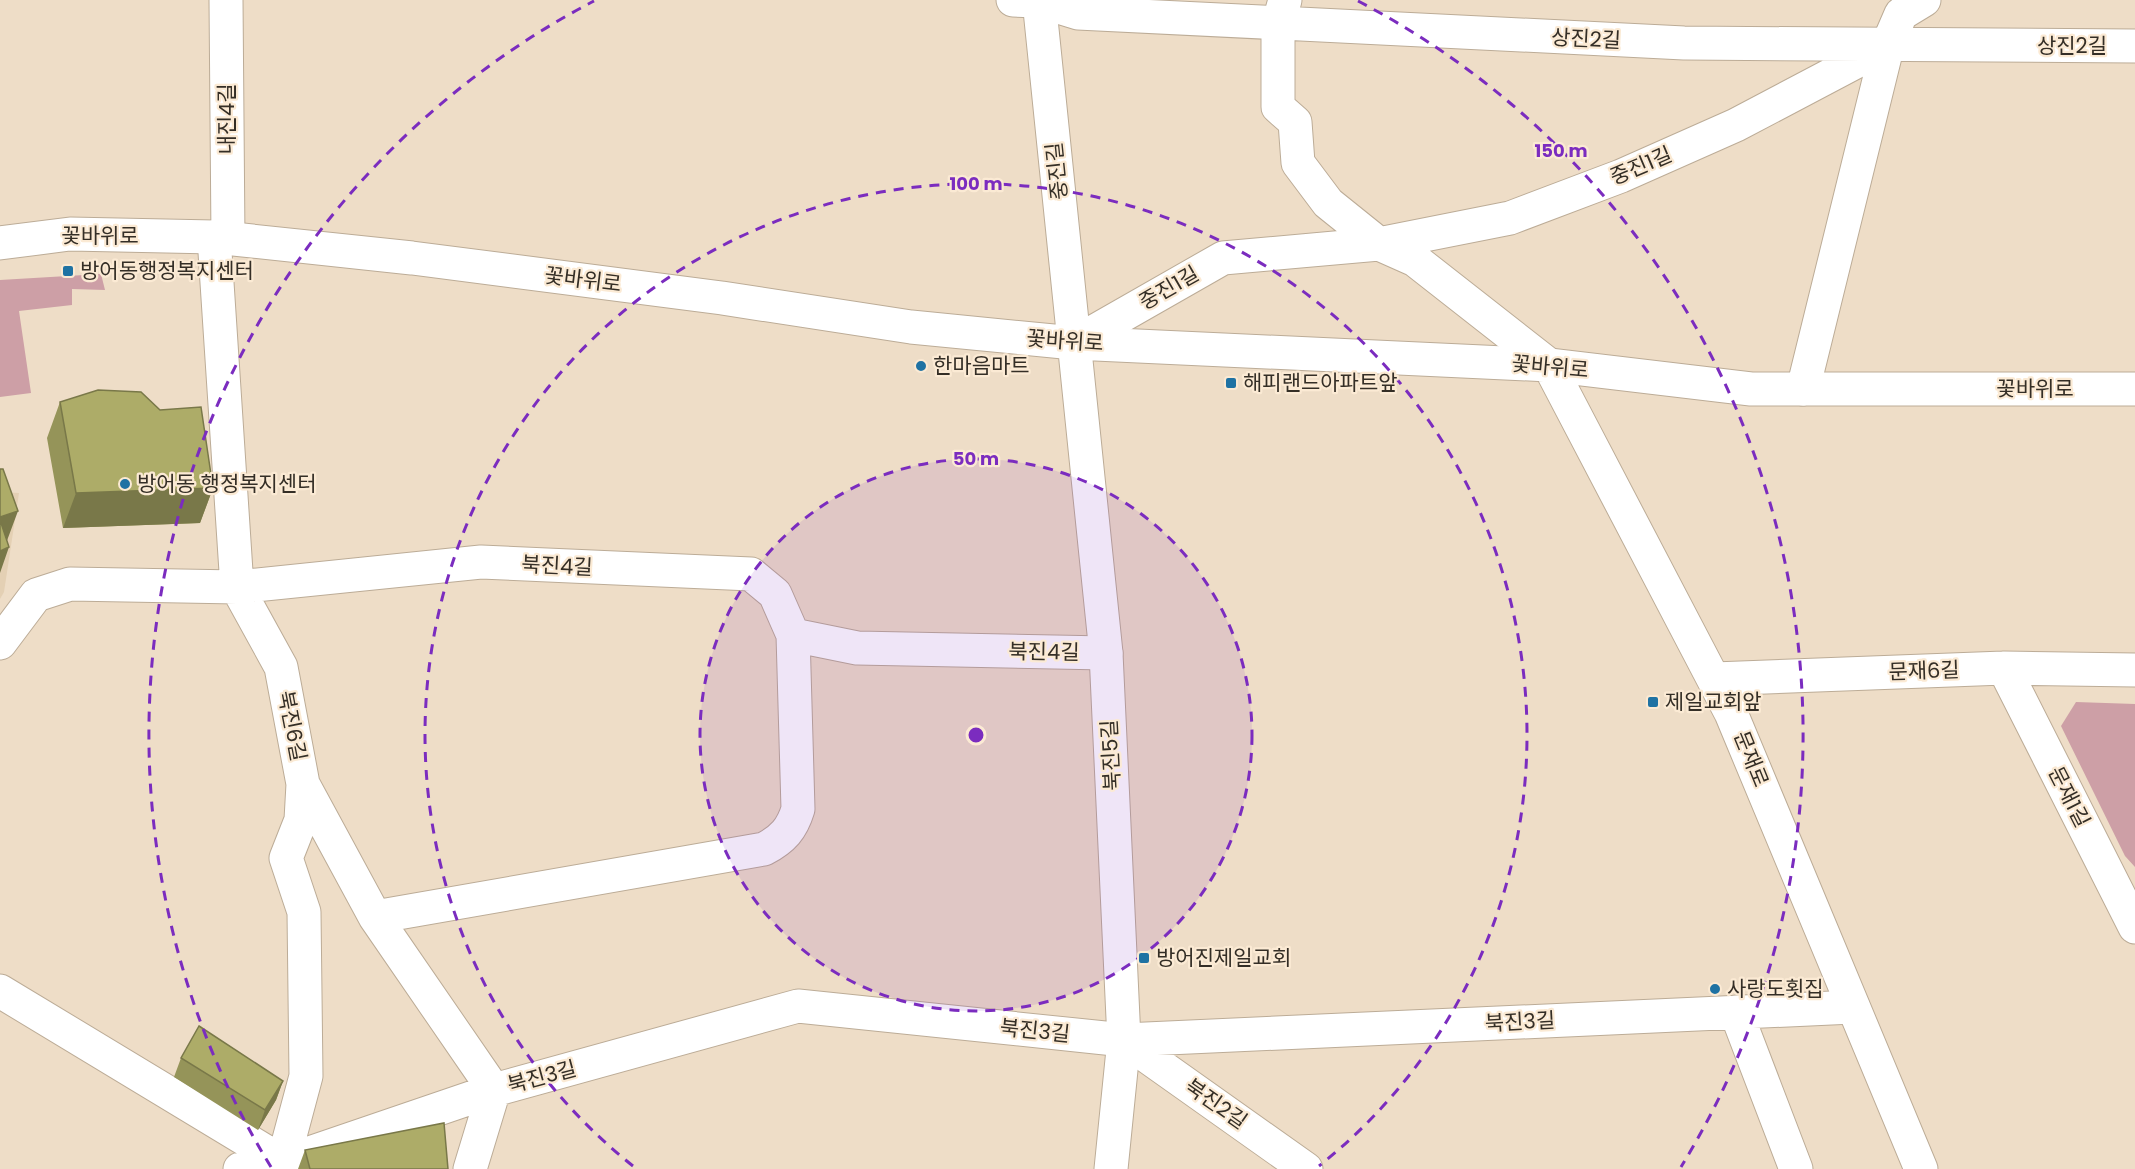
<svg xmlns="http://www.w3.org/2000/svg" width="2135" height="1169" viewBox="0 0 2135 1169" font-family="Poppins,'Noto Sans KR',sans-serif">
	<rect width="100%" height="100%" fill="#eeddc7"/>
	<path fill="#e4d0b4" d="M0,492L19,493L4,592L0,599Z"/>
	<path fill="#cd9fa6" d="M101,274L105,290L72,289V305L19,311L31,393L0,397V280Z
		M2076,702L2135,704V867L2125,856L2061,726Z"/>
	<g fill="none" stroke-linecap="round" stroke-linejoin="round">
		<g stroke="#bcac97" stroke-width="35">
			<path id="minor" d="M226,0L228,239
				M1013,0L1039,1L1078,13L1684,43L2135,46
				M1285,0L1278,25V107L1295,122L1298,163L1328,203L1379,244L1415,260L1549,365
				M214,237L237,587L281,667L303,784L375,917L494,1090L470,1169
				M1074,343L1223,258L1379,244L1510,218L1621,176L1736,125L1884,47
				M1803,389L1888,44L1901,14L1924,0
				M0,643L36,595L70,584L237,587L481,562L751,574L775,594L793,635L857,648L1106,653
				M2004,668L2135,927
				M1714,679L2004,668L2135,670
				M375,917L764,849C783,839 792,829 798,809L793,635
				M0,991L283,1162L306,1076L304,912L286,858L301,820L303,784
				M1736,1012L1796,1169
				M1124,1040L1306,1169
				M240,1169L283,1162L494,1090L798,1006L1124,1040L1853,1007"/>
		</g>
		<g stroke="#bcac97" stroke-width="35">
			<path id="tertiary" d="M1039,0L1106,653L1124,1040L1111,1169
				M0,243L70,234L214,237L412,258L722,298L911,327L1074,343L1549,365L1751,389H2135
				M1549,365L1731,713L1921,1169"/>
		</g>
		<use href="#minor" stroke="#fff" stroke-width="33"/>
		<use href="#tertiary" stroke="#fff" stroke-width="33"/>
	</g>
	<path fill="#959459" d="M60,402L213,488L200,523L63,528L47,438Z
		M181,1058L283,1081L276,1100L258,1130L174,1077Z
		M305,1150L448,1169H298Z"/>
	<path fill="#797849" d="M213,488L200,523L63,528L76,493Z
		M18,511L5,546L0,548V517Z
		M9,547L0,573V551Z
		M283,1081L276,1100L258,1130L265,1110Z"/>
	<path fill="#adac68" stroke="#797849" stroke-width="1.5" d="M98,390L141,392L160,410L201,407L213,488L76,493L60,402Z
		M0,469H3L18,511L0,517Z
		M0,520L9,547L0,551Z
		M199,1026L283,1081L265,1110L181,1058Z
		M444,1123L448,1169H310L305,1150Z"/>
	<circle cx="976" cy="735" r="276" fill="#7b2cbf" fill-opacity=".12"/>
	<g fill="none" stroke="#7b2cbf" stroke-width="3" stroke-dasharray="10 8">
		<circle cx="976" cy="735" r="276"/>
		<path d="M633 1166A551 551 0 1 1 1319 1166"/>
		<path d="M271 1167A827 827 0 0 1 594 1M1358 1A827 827 0 0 1 1681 1167"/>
	</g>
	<g fill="#1f72a3" stroke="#fbead4" stroke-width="2">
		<rect x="62" y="265" width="12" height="12" rx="3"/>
		<circle cx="921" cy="366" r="6"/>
		<rect x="1225" y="377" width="12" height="12" rx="3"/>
		<circle cx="125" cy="484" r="6"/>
		<rect x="1647" y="696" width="12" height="12" rx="3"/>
		<rect x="1138" y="952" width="12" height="12" rx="3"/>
		<circle cx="1715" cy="989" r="6"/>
	</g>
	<g text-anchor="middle" stroke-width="4.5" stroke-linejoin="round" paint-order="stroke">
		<g font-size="21" fill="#342e26" stroke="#fbead4">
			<text transform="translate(1586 39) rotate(3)" y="7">상진2길</text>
			<text x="2072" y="53">상진2길</text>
			<text transform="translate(227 119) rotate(-90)" y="7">내진4길</text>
			<text transform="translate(1641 166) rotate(-23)" y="7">중진1길</text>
			<text transform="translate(1057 171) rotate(-96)" y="7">중진길</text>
			<text x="100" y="243">꽃바위로</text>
			<text transform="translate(583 280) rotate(7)" y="7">꽃바위로</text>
			<text transform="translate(1169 288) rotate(-30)" y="7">중진1길</text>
			<text transform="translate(1065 341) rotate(4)" y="7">꽃바위로</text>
			<text transform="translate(1550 367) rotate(5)" y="7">꽃바위로</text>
			<text x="2035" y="396">꽃바위로</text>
			<text transform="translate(557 566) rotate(3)" y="7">북진4길</text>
			<text transform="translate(1044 652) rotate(1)" y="7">북진4길</text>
			<text transform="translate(1924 671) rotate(-2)" y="7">문재6길</text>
			<text transform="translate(292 726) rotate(79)" y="7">북진6길</text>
			<text transform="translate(1111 755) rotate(-93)" y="7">북진5길</text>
			<text transform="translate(1751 759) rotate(68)" y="7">문재로</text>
			<text transform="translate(2069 797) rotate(63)" y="7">문재1길</text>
			<text transform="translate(1520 1022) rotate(-3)" y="7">북진3길</text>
			<text transform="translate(1035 1031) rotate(6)" y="7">북진3길</text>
			<text transform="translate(542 1077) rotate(-15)" y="7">북진3길</text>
			<text transform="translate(1216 1104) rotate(35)" y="7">북진2길</text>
		</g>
		<g font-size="21" fill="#342e26" stroke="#fbead4" text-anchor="start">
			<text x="80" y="278">방어동행정복지센터</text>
			<text x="933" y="373">한마음마트</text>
			<text x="1243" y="390">해피랜드아파트앞</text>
			<text x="137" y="491">방어동 행정복지센터</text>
			<text x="1665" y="709">제일교회앞</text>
			<text x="1156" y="965">방어진제일교회</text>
			<text x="1727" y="996">사랑도횟집</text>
		</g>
	</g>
	<circle cx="976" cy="735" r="9" fill="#7b2cbf" stroke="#fbead4" stroke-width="3"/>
	<g font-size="18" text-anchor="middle" font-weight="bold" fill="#7b2cbf" stroke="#fbead4" stroke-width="4.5" stroke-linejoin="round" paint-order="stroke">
		<text x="1561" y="157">150 m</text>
		<text x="976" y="190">100 m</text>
		<text x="976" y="465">50 m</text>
	</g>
</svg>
